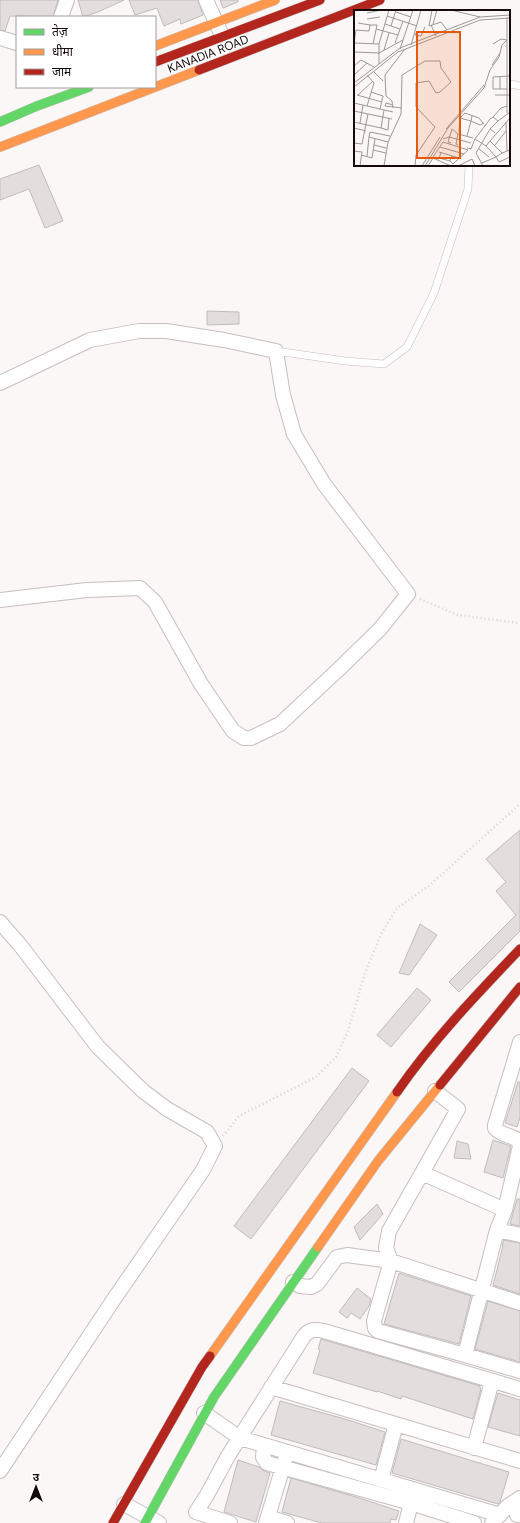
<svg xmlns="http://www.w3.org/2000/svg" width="520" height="1523" viewBox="0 0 520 1523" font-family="'DM Sans','Noto Sans Devanagari',sans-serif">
	<rect width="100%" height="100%" fill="#faf7f6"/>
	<path fill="#e4ddde" stroke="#c2bbbc" d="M0,0H58L53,17L10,16L5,31L0,30Z
		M78,0H124L98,12L83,17Z
		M129,0H198L203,15L181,24L180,19L164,26L157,8L135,15Z
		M220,0H238V2L223,8Z
		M39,165L63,221L45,228L29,189L0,200V179Z
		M207,311L239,312V324L207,325Z
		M520,830V931L459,992L449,982L516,915L496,891L506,882L486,859Z
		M420,924L437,935L409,975L399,973Z
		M417,988L431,1000L391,1047L377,1035Z
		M352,1068L369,1081L251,1239L234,1226Z
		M518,1082H520V1118L517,1127L505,1123Z
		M493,1140L511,1146L503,1178L484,1172Z
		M457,1141L468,1144L471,1159L454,1158Z
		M517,1199H520V1226L510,1224Z
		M377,1204L383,1214L360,1240L354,1227Z
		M504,1240L520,1243V1294L493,1285L503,1246H502Z
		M399,1273L471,1296L459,1344L384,1324Z
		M357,1288L371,1299L369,1306L360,1319L351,1313L347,1318L339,1312Z
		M488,1301L520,1311V1362L475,1349Z
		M321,1339L480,1386V1388L481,1389L473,1419L402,1396L401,1399L377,1391V1392L313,1373L320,1350L318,1349Z
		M498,1393L520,1400V1436L488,1427Z
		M280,1401L345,1419L385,1432L376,1465L271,1435Z
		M401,1439L509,1472L500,1502L498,1504L392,1473Z
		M238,1460L259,1467L264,1471L270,1473L256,1522L224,1512Z
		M291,1478L356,1497L399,1511L396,1520L391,1519L390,1523H322L282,1512Z"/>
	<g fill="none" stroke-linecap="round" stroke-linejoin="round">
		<g stroke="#c6bfbd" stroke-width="8">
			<path id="lane" d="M509,86L512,84L520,86
				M276,351L345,361L384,364L407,347L434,293L468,189L469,165"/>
		</g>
		<g stroke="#c6bfbd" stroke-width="16">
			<path id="street" d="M206,0L220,31
				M61,17L67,0
				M0,38L17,43
				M0,383L90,340L139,331H166L224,340L276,351L283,395L294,434L324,484L408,594L380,629L339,669L280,724L251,738H244L233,731L201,684L155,602L140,588L87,590L0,600
				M0,922L20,945L98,1047L143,1091L167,1109L207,1132L215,1146L203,1170L114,1299L0,1471
				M422,1173L458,1109L435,1091
				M505,1210L520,1146L518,1140C511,1135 500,1135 495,1128V1125L520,1042
				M520,1235L497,1230L465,1355L520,1371
				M293,1282L300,1286L311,1287L317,1284L337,1257L347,1255L391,1261L520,1303
				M465,1355L378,1331L375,1328L374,1321L391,1261L386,1248L389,1231L422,1173L505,1210L497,1230
				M271,1387L520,1461
				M204,1413L240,1438L500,1515
				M264,1445L263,1457L267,1463L411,1503
				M474,1448L492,1381
				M381,1480L396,1424
				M124,1504L159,1523
				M517,1515L520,1514
				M268,1517L287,1523
				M230,1523L196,1512L207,1495L228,1456L304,1336C310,1329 315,1329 324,1331L520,1389
				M266,1523L285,1460
				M406,1523L411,1503L474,1523
				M492,1523L508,1506L520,1498"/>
		</g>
		<g stroke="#c6bfbd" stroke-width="10">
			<path id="fast" d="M0,122L37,106L89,87
				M145,1523L214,1397L318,1247"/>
		</g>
		<g stroke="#c6bfbd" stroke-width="10">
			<path id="slow" d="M155,46L275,0
				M0,147L199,70
				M318,1247L378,1161L440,1085
				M210,1356L397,1092"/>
		</g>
		<g stroke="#c6bfbd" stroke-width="10">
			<path id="jam" d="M155,62L320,0
				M199,70L380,0
				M440,1085L520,987
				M397,1092C433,1040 476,995 520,949
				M113,1523L202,1367L210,1356"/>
		</g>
		<path stroke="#d5d2d2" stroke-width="2.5" stroke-dasharray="1 3" stroke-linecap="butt" d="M420,599L458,615L520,623
			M223,1136L239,1116L316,1077L336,1057L348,1031L365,973L381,934L397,908L430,885L520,804"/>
		<use href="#lane" stroke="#fefefe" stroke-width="7"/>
		<use href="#street" stroke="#fefefe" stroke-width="14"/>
		<use href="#fast" stroke="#63d668" stroke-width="9"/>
		<use href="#slow" stroke="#ff974d" stroke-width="9"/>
		<use href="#jam" stroke="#b3261e" stroke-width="9"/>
	</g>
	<g text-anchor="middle" stroke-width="3" stroke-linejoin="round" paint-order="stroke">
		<g font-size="12" fill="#140a08" stroke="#fff">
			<text transform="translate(208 54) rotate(-21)" y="4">KANADIA ROAD</text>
		</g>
	</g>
	<g transform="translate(354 10)">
		<rect width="156" height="156" fill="#faf7f6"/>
		<path fill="none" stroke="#9e9897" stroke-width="1" d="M97,0L126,7M42,2L57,7M13,3L27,0M33,6L63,16M153,7V85H156M13,9L26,7M4,13L16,15M31,14L46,19M79,14L83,0M77,15L82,26M37,16L42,0M75,16L87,12L93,20M75,16L78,0M22,19L44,25M62,23L61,25L67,26L71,17M0,33L2,20L15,21L16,15H23L19,34M41,33L49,11M139,34L147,29L153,30M57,35L67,0M0,36L1,33L25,34M46,39L59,0M30,40L35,23M0,42L25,43L49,30M25,54V34L35,0M138,55L146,43M0,56L7,50L20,57M19,61L29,71M0,65L13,53M0,73L46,38L126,7L156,5M0,77L44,42L126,10L156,8M146,79V66M153,79H139V67L156,66M17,82L29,86L26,99M3,85L28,92M4,85L19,71M141,85H153V103M0,93L39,102M39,95L32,93L31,96L48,98M13,96L20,73L13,65M39,98L38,91L32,86L31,65L51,39M0,101L38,109M156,102L144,111L139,107L136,109L121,129L132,136L136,131L148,143L156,140M118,106L117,111L126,115L130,113M139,107L147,98L153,96M106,108L111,103L125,108L129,113M0,112L27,118L30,100M152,112L153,141M6,113L9,95M0,118L12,121M27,118L34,120L35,108M92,119L130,75M105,122L106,108L117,111L113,126M141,123L136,119L144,111M15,127L16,122L36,126M89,129L95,127L117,133M136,131L156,108M0,133L8,134L14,104M97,133L94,132L98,119L104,124M20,135L32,138M104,135L102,134L104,124L119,128M141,135L152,121M132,136L142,147L148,143M86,137L110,144M113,138L117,139L121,129M124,138L135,147M19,140L32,143M0,141L8,142L6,156M85,142L105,148M87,142L85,149L79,147L89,132L114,140L99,154L96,151M7,145L18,148L21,129M13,146L15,127L34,132M85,148L96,151L97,147H100M128,153L142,147L145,152L156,147M30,156L34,132L47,104L48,65L71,51H86L87,58L97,72L86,82L82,83L75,71L62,73V97L81,117L62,145L61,156M68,156L86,127M71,156L94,118L130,78L136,60L145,47L148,35L153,30M74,156L79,148L97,156M104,156L118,149L121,156M129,156L122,143L136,119"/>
		<path fill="#e8590c" fill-opacity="0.15" stroke="#e8590c" stroke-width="2" d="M63,22H106V148H63Z"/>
		<rect width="156" height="156" fill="none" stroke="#140a08" stroke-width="2"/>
	</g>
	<rect x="16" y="16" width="140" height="72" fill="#ffffff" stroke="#a19d9c"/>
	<rect x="24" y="29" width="20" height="6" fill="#63d668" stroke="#a19d9c"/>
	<text x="52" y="36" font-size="12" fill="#140a08">तेज़</text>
	<rect x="24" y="49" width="20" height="6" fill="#ff974d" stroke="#a19d9c"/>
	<text x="52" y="56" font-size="12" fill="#140a08">धीमा</text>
	<rect x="24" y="69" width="20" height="6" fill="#b3261e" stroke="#a19d9c"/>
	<text x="52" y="76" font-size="12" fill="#140a08">जाम</text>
	<g transform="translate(36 1487)" stroke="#ffffff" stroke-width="3" paint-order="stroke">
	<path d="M0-3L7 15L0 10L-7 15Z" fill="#140a08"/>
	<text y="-6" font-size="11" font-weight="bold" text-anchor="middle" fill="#140a08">उ</text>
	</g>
</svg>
